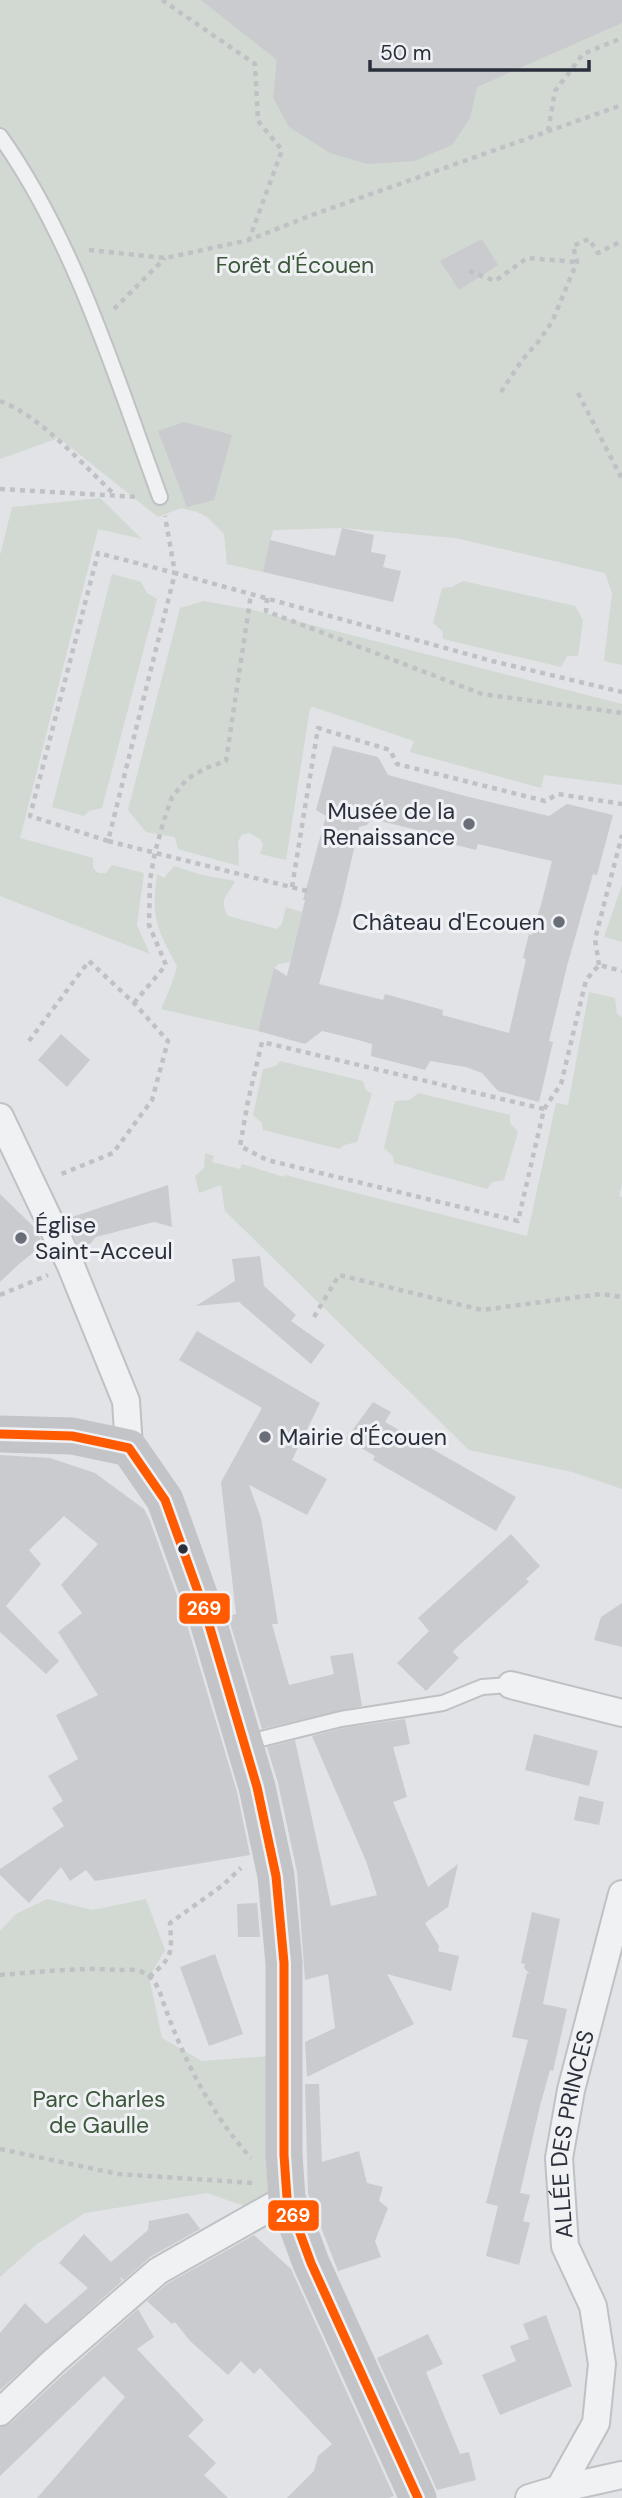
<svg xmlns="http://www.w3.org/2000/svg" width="622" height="2498" viewBox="0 0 622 2498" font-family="'DM Sans',sans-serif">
	<rect width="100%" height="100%" fill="#e1e3e6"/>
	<path fill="#d1d9d2" d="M0,0H622V665L604,661L612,593L605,573L455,538L342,528L273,530L263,572L227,564L224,534L207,517L197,512L181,508L158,517L59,438L0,459Z
		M100,498L142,539L98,529L20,838L93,858V868L98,873H106L112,865L144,873L137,925L150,954L0,896V555L12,507Z
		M112,574L141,582L147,593L157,599L102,808L89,811L84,816L52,807Z
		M463,581L575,606L583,620L578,656H567L561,667L443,639L442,631L433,623L442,588L452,587Z
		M204,601L253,610L622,704V785L544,775L541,788L410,752L414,741L313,707L310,708L286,860L260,854L263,845L260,839L249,833L242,835L238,841L239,866L178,849L175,837L146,832L128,810L180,608Z
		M174,866L202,875L235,881C228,896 218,898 228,916L277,929L282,924L286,907L302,912L290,962L278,964L274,969L258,1031L161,1009L172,983L177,966C156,926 151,919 157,874L164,878Z
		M622,885V942L604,937Z
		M589,992L615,998L617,1014L622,1017V1184L619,1196L622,1197V1489L572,1472L469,1450L225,1211L221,1185L199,1193L195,1176L204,1168L205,1153L214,1156L212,1162L240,1169L242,1164L284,1177L285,1175L527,1236L556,1103L568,1105Z
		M280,1061L363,1081L366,1090L372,1094L357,1142L344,1145L339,1149L263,1130L262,1123L253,1115L263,1069L276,1066Z
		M418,1093L510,1115V1123L518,1132L504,1180L492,1182L487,1189L394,1163L393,1156L384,1148L395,1101L410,1100Z
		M47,1899L93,1910L146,1899L165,1950L149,1977L162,2038L202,2061L271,2056L285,2167L262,2212L207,2193L85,2213L37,2244L0,2277V1931L16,1914Z"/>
	<path fill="#c9cbce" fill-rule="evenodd" d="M201,0H622V23L477,87L470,118L452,145L414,161L367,164L330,153L289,127L273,98L277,60Z
		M482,239L498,265L459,290L440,261Z
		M184,422L232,435L214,500L187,507L158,431Z
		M342,528L374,535L371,552L386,555L383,567L401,571L393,602L263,572L270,540L335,556Z
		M333,746L378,757L388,775L469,797L549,816L567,804L613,815L597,875L593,874L567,966L549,1041L553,1042L539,1102L498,1091L482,1073L466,1067L430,1061L425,1070L371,1056L372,1044L351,1038L322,1031L305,1044L258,1031L274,968L287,976L305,900H303L326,816L316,810ZM372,819L421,831L420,836L476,850L478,844L552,861L542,901L532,935L529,934L523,958L526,959L509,1033L442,1015L443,1010L385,994L383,1000L319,984L341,905L359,827L367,825Z
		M61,1034L90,1060L67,1087L38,1060Z
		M168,1185L172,1227L154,1222L96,1237L85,1250L78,1245L66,1219Z
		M0,1194L36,1229L43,1245L19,1264L0,1282Z
		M260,1256L264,1286L296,1315L291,1321L325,1345L311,1364L239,1302L196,1306L235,1281L232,1259Z
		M197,1331L320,1403L292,1460L327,1479L307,1515L249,1485L261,1518L278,1624H272L289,1685L334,1674L330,1656L353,1653L362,1706L262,1729L228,1616L236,1614L221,1482L262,1408L179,1360Z
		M373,1402L391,1412L385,1422L516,1497L496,1531L373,1460L375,1456L346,1439Z
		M0,1455L50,1458L95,1473L144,1509L150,1521L185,1618L237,1792L250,1855L95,1881L86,1870L70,1881L61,1867L29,1903L0,1875V1869L64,1826L52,1808L63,1801L48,1776L78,1759L56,1715L98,1695L58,1632L82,1613L61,1585L98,1544L64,1516L29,1550L41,1564L6,1606L59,1661L46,1674L0,1632Z
		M511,1534L540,1566L526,1579L529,1582L454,1650L453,1652L459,1658L426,1691L397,1663L429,1631L418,1618Z
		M622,1603V1647L594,1640L601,1617Z
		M405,1719L410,1744L393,1747L407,1797L393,1802L428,1887L458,1864L448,1907L425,1923L439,1946L438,1951L459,1956L451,1991L387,1974L414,2024L307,2077L305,2042L335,2028L328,1974L305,1980L297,1872L278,1783L267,1747L295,1740L331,1906L377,1895L366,1861L312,1736L343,1728Z
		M534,1734L598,1751L589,1786L525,1770Z
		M579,1796L604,1802L599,1825L574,1820Z
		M257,1903L260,1937H238L237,1904Z
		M532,1912L560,1919L543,2004L567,2009L553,2071L550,2070L540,2106L520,2193L530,2195L523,2221L530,2223L519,2265L486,2256L498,2206L486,2203L528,2040L512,2037L527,1973L530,1974L524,1968L525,1964L521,1963Z
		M215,1954L243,2034L209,2046L180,1967Z
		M305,2084H319L322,2162L359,2151L367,2183L383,2187L379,2201L388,2208L375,2241L381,2257L338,2271L308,2194Z
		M188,2213L200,2229L150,2257L124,2280L119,2276L122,2281L0,2390V2333L25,2303L46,2324L88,2288L59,2263L84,2234L111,2262L148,2230L149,2221Z
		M254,2235L291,2269L394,2496L389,2498H287L314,2471L318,2456L332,2444L260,2368L254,2374L241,2361L228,2375L190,2341L175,2322L172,2324L147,2301L167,2284Z
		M138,2309L154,2337L137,2349L204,2420L188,2436L216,2463L204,2475L228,2498H37L125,2397L104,2376L0,2476V2427L11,2423L64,2374Z
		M546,2315L572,2386L500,2415L482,2375L516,2361L510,2346L529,2339L523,2324Z
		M428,2334L443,2364L426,2372L460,2454L469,2452L476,2480L437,2490L377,2358Z"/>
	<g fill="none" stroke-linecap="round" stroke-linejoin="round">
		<g stroke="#bfc1c4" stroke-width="18">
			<path id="lane" d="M0,136C74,240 116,377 160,497
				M245,1743L341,1719L443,1703L482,1687L511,1685"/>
		</g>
		<g stroke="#bfc1c4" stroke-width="30">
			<g id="street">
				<path d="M0,1117L71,1266L126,1401L129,1448"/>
				<path d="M511,1685L622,1713"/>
				<path d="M0,2412L53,2362L158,2271L287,2198"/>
				<path id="s1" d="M559,2489L596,2423L602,2364L593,2306L565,2246L559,2158L571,2090L622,1894"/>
				<path d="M529,2498L559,2489L622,2475"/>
			</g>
		</g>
		<path stroke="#c0c1c5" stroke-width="4.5" stroke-dasharray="5 5" stroke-linecap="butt" d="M162,0L255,64L258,121L282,150L249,240
			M548,131L555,91L583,54L622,38
			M89,250L166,258L249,240L312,215L622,105
			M469,271L495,281L527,258L577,262
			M114,309L165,258
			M501,392L522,360L538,342L552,322L577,262L573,246L589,239L598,253L622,241
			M578,393L622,479
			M0,401C41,416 83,465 115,495
			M0,489L139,497
			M267,598L266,611L482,694L622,713
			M108,841L30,816L98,553L175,573L165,516
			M292,887L318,728L390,750L397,764L545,801L558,794L622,804
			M307,891L108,841L175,573L492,661L622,692
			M599,965L595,939L622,835
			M134,1003L166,965L149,925L150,880L155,852L164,820L172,797L187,779L206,768L226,761L251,594
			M29,1041L89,961L134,1003L168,1041L152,1100L113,1153L59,1175
			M544,1109L262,1042L248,1101L240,1146L267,1160L518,1221L544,1109L561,1084L586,980L599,965L622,971
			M0,1295L48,1275
			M314,1317L339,1275L482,1310L601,1294L622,1297
			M0,1975C39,1972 79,1967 119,1970C125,1970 134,1969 140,1971C158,1978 160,1994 166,2010C186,2064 212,2115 251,2158
			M149,1977C173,1957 172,1954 170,1923L223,1885L241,1868
			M0,2149L118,2174L253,2183"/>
		<use href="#lane" stroke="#f0f1f3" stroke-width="14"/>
		<use href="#street" stroke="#f0f1f3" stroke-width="26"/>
		<path stroke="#c2c4c8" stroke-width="37" d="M0,1434L72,1436L129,1448L165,1500L205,1611L257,1787L276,1876L284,1963V2155L287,2198L311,2263L418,2498"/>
		<g stroke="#eff1f5" stroke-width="14">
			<path id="bus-1" d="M0,1434L72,1436L129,1448L165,1500L205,1611L257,1787L276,1876L284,1963V2155L287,2198L311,2263L418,2498"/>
		</g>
		<use href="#bus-1" stroke="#ff5a00" stroke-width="9"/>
	</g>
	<g fill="#6a6e78" stroke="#eff1f5" stroke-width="2.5">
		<circle cx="469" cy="824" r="7"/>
		<circle cx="559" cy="922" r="7"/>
		<circle cx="21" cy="1238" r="7"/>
		<circle cx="265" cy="1437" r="7"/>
	</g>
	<circle fill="#2a2f3c" stroke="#eff1f5" stroke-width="2.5" cx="183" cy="1549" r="6"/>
	<g text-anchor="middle" stroke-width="6" stroke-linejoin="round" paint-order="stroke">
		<g font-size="23" fill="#3c5739" stroke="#eff1f5">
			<text x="295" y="273">Forêt d'Écouen</text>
			<text x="99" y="2107">Parc Charles<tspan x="99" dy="26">de Gaulle</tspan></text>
		</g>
		<g font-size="23" fill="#2a2f3c" stroke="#eff1f5" text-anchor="end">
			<text x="455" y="819">Musée de la<tspan x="455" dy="26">Renaissance</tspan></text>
			<text x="545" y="930">Château d'Ecouen</text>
			<text x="35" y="1233" text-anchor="start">Église<tspan x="35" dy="26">Saint-Acceul</tspan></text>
			<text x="279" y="1445" text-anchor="start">Mairie d'Écouen</text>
		</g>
		<g font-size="23" fill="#2a2f3c" stroke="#eff1f5">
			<text dy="8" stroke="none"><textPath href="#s1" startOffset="373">ALLÉE DES PRINCES</textPath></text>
		</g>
	</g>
	<g stroke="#eff1f5" stroke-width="2.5">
		<rect x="178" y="1592" width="53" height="33" rx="7" fill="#ff5a00"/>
		<rect x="267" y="2199" width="53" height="33" rx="7" fill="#ff5a00"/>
	</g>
	<g font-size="19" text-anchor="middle" font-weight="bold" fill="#fff">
		<text x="204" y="1615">269</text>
		<text x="293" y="2222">269</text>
	</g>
	<path d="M370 60v10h219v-10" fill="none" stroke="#2a2f3c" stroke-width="3.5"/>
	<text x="380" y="60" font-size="21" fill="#2a2f3c" stroke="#eff1f5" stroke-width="5" paint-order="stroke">50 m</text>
</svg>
